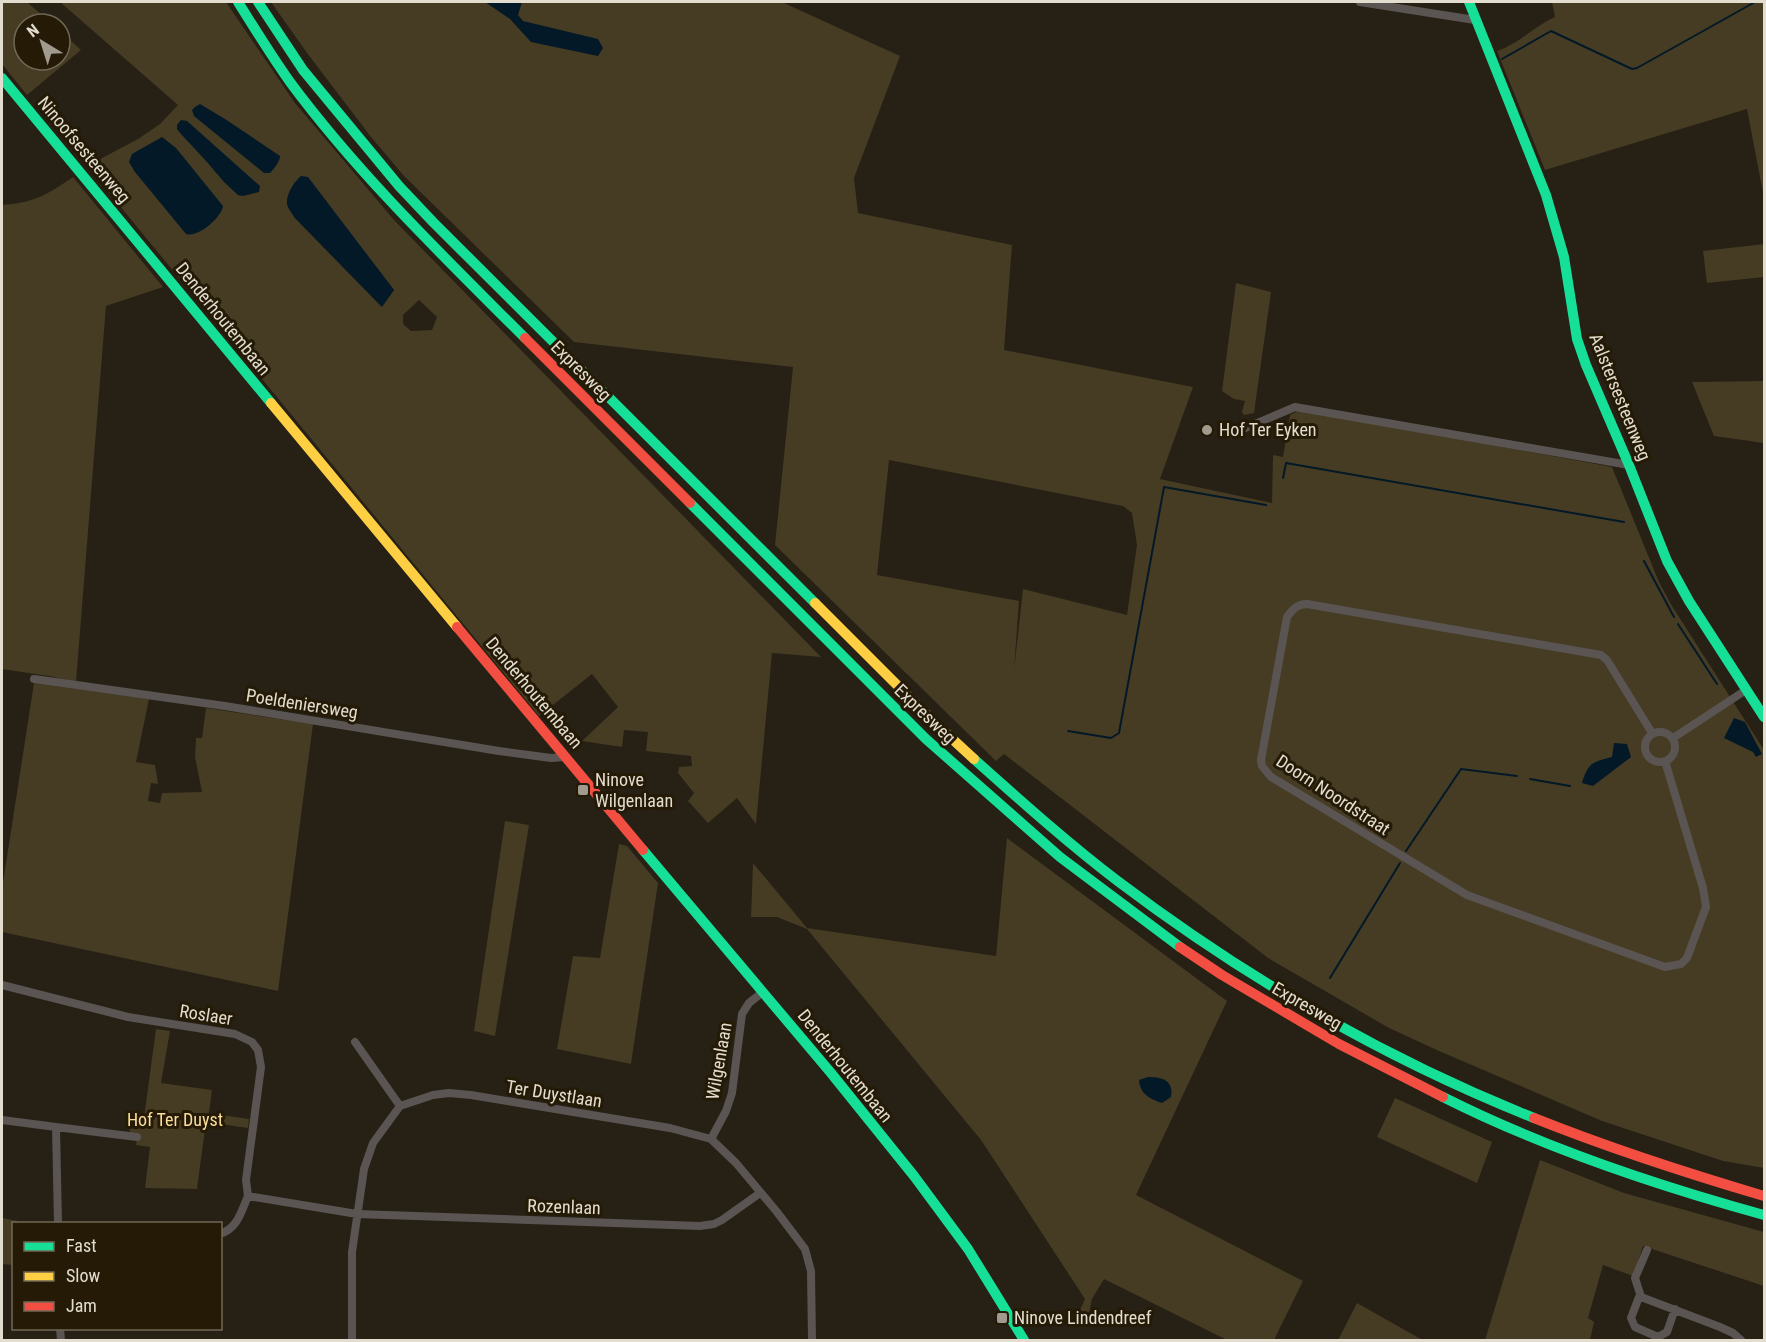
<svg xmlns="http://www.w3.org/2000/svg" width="1766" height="1342" viewBox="0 0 1766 1342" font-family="'Roboto Condensed',sans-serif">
	<rect width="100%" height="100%" fill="#262015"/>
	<path fill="#463b23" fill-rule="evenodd" d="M2,2H27L52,24H24V60H60V31L81,50L27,95L2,64Z
		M60,2H226L295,103L394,220L821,657L772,653L756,824L737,798L708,823L688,801L694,793L678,773L679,767L692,766L691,756L646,751L648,732L624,730L622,747L582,741L618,707L592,674L539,716L87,166L138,139L160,124L178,105ZM295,182L377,268L394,290L381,306L295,218C284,202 287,198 295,182ZM419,300L437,317L432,330L411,331L403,324V315Z
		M271,2H779L784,3L900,56L854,178L858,213L1012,245L1004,350L1193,387L1160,479L1272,503L1273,455L1283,457L1290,415L1298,411L1422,432L1612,467L1659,582L1672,606L1764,750V1168L1723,1161L1602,1121L1439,1051L1389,1028L1268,958L1004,754L996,761L775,545L793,367L574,342L404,176L371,137L307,53ZM889,460L1123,506L1132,513L1137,545L1127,615L1023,589L1014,670L1019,601L877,575Z
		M1552,2H1764V198L1747,109L1545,170L1497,51C1519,44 1534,26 1555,17Z
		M73,177L163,287L106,306L76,682L49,676L2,669V205C33,203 47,195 73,177Z
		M1764,244V277L1707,283L1703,251Z
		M1236,283L1271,292L1254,413L1244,415L1242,412L1245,401L1234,399L1222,391Z
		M1764,381V443L1714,436L1692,382Z
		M34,683L149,699L136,762L155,765L158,784L151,783L148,801L160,803L162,793L202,792L195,757L196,738H202L206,708L313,724L278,991L2,932V889Z
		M505,821L529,825L495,1036L474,1031Z
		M1007,838L1227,1001L1136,1195L1303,1281L1274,1340H1227L1104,1279L1092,1299L1089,1313L1079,1312L1085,1299L981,1140L807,929L777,917H751L753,863L807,928L996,956Z
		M619,844L627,846L658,883L631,1064L557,1049L573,956L600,958Z
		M156,1029L170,1031L161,1083L212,1090L209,1113L249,1119L248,1128L206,1122L197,1189L145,1188L150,1147L136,1145L138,1135L130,1132L128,1124L143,1125Z
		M1395,1098L1492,1142L1477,1183L1377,1137Z
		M1540,1160L1624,1193L1764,1232V1286L1643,1246L1633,1276L1603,1265L1588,1318L1594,1322L1590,1340H1485Z
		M2,1218L18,1221V1223L14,1224L13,1265L2,1264Z
		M1357,1303L1419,1338L1424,1340H1338Z"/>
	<path fill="#031927" d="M485,2H522L518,15L523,21L598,39L603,48L598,56L531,42L510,19Z
		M200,104L225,119L280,156C280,161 274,169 270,173H264L194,116L192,110L195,107Z
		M181,120L187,121L260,186L259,192L243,196L238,195L224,182L207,162L181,134L177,129V125Z
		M162,137L176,148L223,206C222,217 198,238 186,234L135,172L129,162L132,154Z
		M301,176L308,177L394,290L382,307L295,218C292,213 288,209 287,204C286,194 294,182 301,176Z
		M1734,718L1745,722L1762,754L1756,757L1753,752L1724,738Z
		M1614,743L1627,744L1631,757L1593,786L1582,783C1588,763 1592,762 1612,757Z
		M1148,1077C1162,1077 1174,1080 1171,1097L1162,1103C1150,1099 1140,1094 1139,1080Z"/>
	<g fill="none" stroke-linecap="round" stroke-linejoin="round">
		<path stroke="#031927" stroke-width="2" d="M1502,59L1551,31L1632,69L1637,68L1755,2
			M1283,478L1286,463L1624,522
			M1644,561L1674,617
			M1678,624L1717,684
			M1068,731L1111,738L1119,733L1164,487L1266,505
			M1530,779L1570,786
			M1406,851L1461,769L1517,776
			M1330,978L1400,863"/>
		<path stroke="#5a5553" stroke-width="8" d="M1360,2L1475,20
			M1229,435L1295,407L1629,465
			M34,679L225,706L499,751L551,758L565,757
			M1645 747a15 15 0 1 1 30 0a15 15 0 1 1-30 0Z
			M1652,733L1607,660L1601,655L1307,604C1297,604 1293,609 1287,617L1261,760L1262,766L1271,777L1467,895L1665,967L1681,964L1687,958L1706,907L1703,888L1665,761
			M1673,738L1746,690
			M2,985L128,1017L235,1034L252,1042L258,1050L261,1067L246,1180L248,1196
			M355,1042L400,1106
			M2,1120L56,1127
			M711,1139L726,1111L732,1093L742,1014L749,1003L763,992
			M58,1224L56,1127L137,1137
			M220,1234C238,1228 241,1212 248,1196L357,1214L700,1226L714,1224L722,1220L760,1193
			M1647,1250L1635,1278L1641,1297L1720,1327L1733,1333L1741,1340
			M1641,1297H1639L1631,1318L1635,1327L1658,1337L1667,1332L1675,1309
			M60,1328L61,1340
			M352,1340V1252L364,1169L373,1143L400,1106L433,1095L449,1093L471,1095L670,1128L711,1139L736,1163L777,1212L805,1249L811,1271L812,1340"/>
		<path stroke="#16e098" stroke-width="10" d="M238,2C255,29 272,57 290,82C359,175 443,256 525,338
			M258,2L303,70L399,186L433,222L815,603
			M1469,2L1546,195L1564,257L1577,339L1586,365L1629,465L1667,561L1689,601L1764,717
			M2,78L271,403
			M690,503L926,739L1060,857L1180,947
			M974,759C1021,801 1069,844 1119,882C1246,978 1386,1059 1534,1118
			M643,850L831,1073L914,1176L968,1249L1024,1340
			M1443,1097C1544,1148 1655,1185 1764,1215"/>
		<path stroke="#ffcf43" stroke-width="10" d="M271,403L457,627
			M815,603L936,724L974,759"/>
		<path stroke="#f24e42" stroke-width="10" d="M525,338L690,503
			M457,627L643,850
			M1180,947L1222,975L1339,1044L1443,1097
			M1534,1118C1609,1148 1686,1173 1764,1196"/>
	</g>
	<g fill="#a19b8f" stroke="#241a05" stroke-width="2">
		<circle cx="1207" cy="430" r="6"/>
		<rect x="577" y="784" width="12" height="12" rx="3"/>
		<rect x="996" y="1312" width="12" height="12" rx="3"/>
	</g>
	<g text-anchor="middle" stroke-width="6" stroke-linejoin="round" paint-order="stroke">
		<g font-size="18" fill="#e3ddd0" stroke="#241a05">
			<text transform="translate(84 150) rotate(50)" y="6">Ninoofsesteenweg</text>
			<text transform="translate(223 319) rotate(51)" y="6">Denderhoutembaan</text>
			<text transform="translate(581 371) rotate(45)" y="6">Expresweg</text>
			<text transform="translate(1620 397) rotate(68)" y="6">Aalstersesteenweg</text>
			<text transform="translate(534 693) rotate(50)" y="6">Denderhoutembaan</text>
			<text transform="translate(302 704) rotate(9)" y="6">Poeldeniersweg</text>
			<text transform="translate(925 714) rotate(44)" y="6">Expresweg</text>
			<text transform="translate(1333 795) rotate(33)" y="6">Doorn Noordstraat</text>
			<text transform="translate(1307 1006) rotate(30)" y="6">Expresweg</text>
			<text transform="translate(206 1015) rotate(9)" y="6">Roslaer</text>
			<text transform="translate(719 1061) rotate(-80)" y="6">Wilgenlaan</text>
			<text transform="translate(845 1066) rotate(51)" y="6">Denderhoutembaan</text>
			<text transform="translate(554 1094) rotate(9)" y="6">Ter Duystlaan</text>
			<text transform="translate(564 1207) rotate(2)" y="6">Rozenlaan</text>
		</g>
		<g font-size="18" fill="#e3ddd0" stroke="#241a05" text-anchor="start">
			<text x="1219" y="436">Hof Ter Eyken</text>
			<text x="595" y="786">Ninove<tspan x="595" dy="21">Wilgenlaan</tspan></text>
			<text x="1014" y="1324">Ninove Lindendreef</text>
		</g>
		<g font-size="18" fill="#fbdc9b" stroke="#241a05">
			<text x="175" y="1126">Hof Ter Duyst</text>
		</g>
	</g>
	<rect width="1766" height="1342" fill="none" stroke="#e3ddd0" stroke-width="6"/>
	<rect x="12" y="1222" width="210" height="108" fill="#241a05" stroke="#706856" stroke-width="1.5"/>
	<rect x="24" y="1242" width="30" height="9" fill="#16e098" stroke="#706856" stroke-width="1.5"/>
	<text x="66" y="1252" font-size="18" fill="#e3ddd0">Fast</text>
	<rect x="24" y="1272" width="30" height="9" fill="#ffcf43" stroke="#706856" stroke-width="1.5"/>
	<text x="66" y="1282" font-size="18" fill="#e3ddd0">Slow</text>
	<rect x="24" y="1302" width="30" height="9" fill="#f24e42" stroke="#706856" stroke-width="1.5"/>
	<text x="66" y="1312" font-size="18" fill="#e3ddd0">Jam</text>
	<g transform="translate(42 42) rotate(322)"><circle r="28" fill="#241a05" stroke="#706856" stroke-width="1.5"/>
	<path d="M0-4.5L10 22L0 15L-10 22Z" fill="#a19b8f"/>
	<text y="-9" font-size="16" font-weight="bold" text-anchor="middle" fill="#e3ddd0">N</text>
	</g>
</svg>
